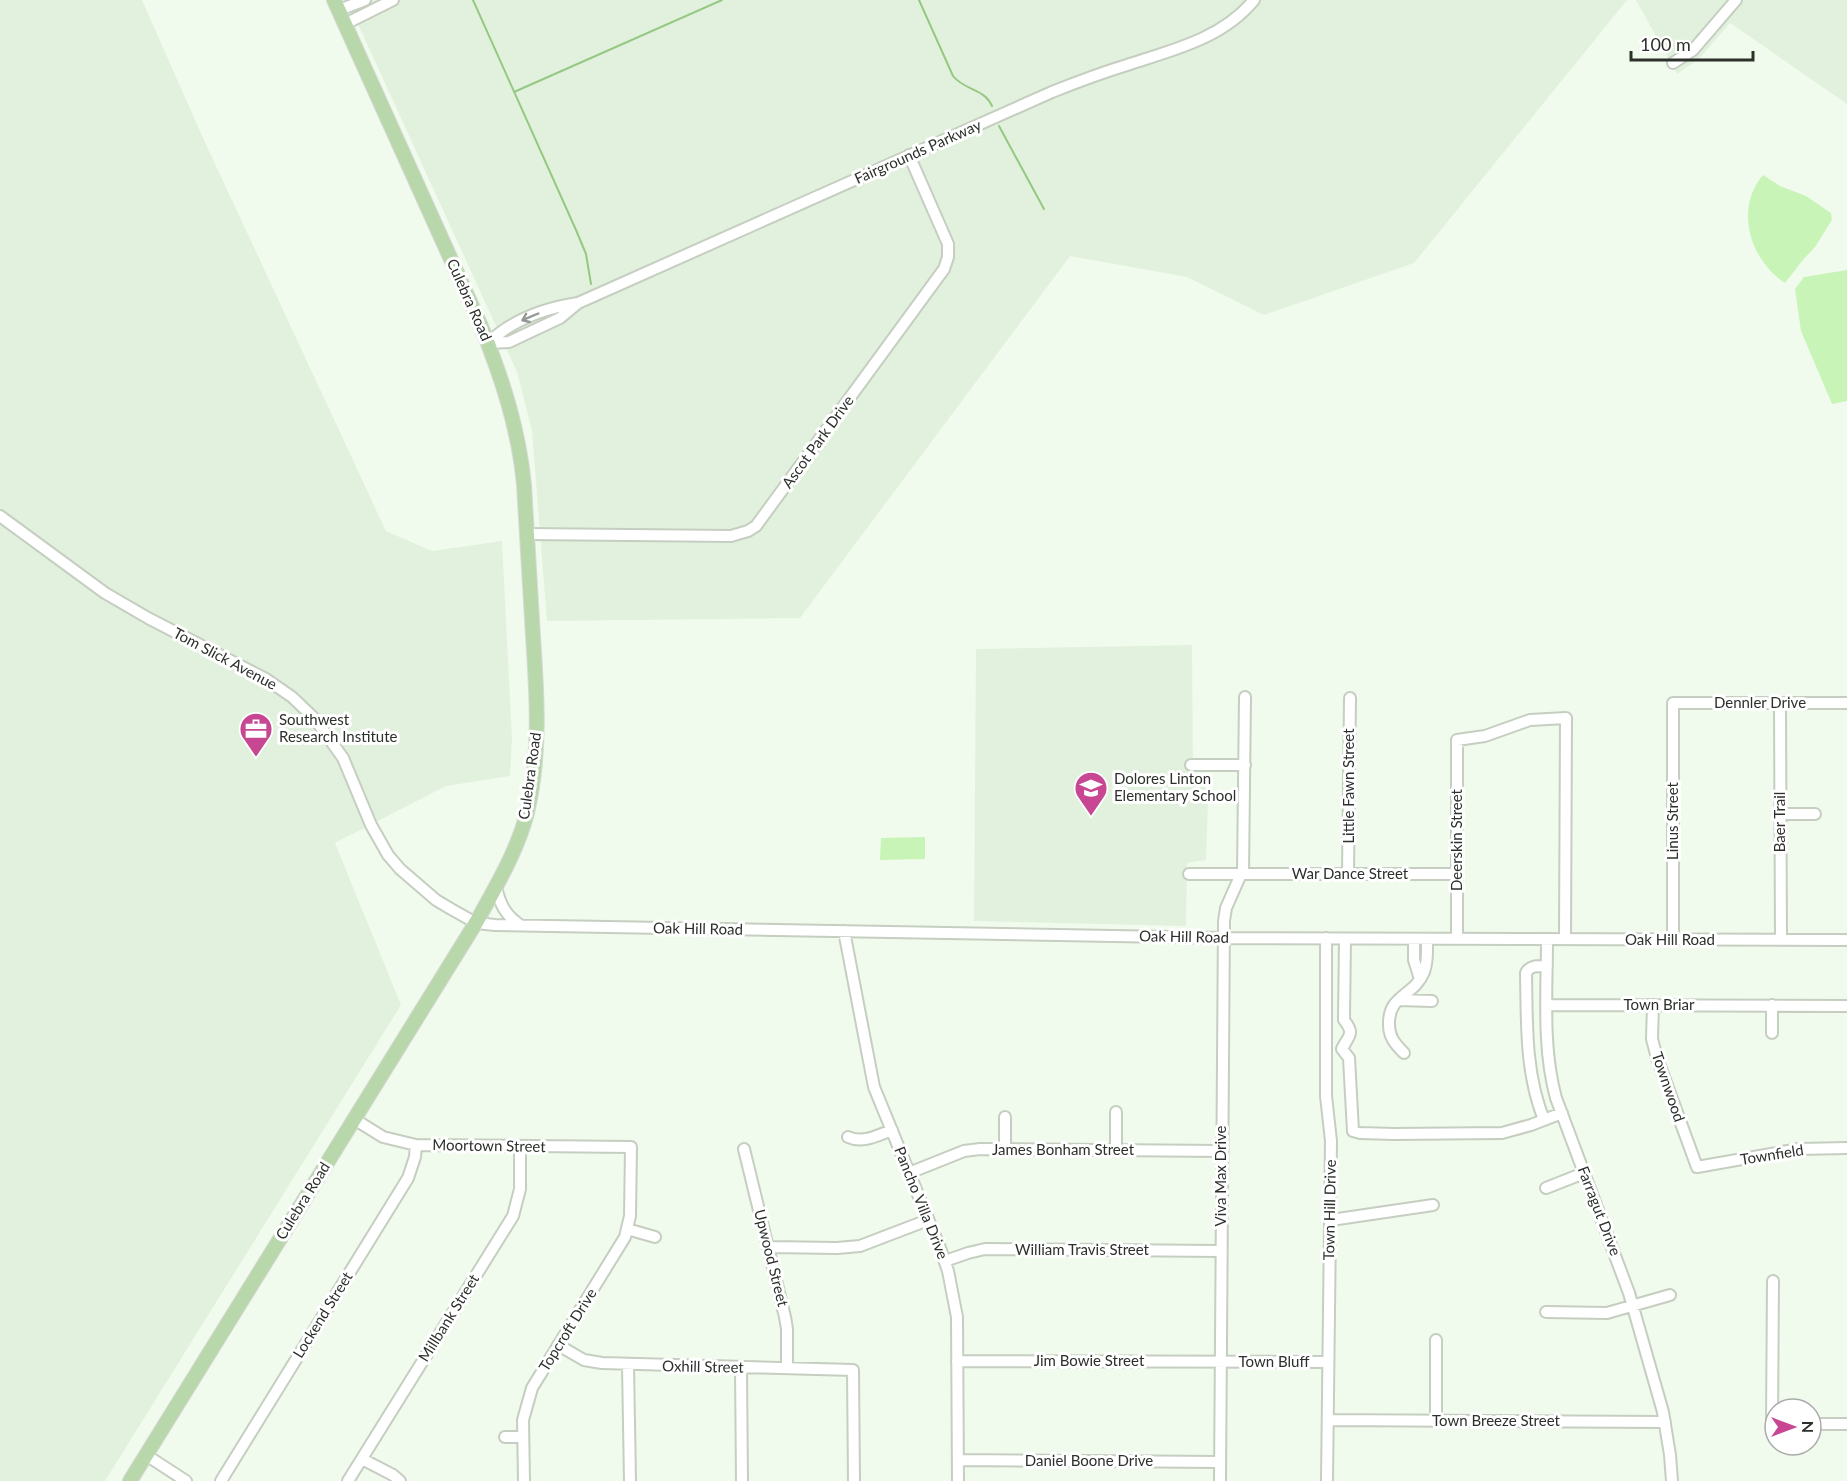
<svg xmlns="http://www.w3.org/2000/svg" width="1847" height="1481" viewBox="0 0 1847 1481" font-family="Lato,sans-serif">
	<rect width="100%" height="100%" fill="#f1fbed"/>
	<path fill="#e2f1dd" d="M0,0H142L203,138L386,531L432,551L502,541L512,739L510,776L446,786L335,843L401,1005L105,1481H0Z
		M347,0H1627L1414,263L1264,315L1187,277L1070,256L800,618L547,621L532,431L517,372Z
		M1636,0H1847V104L1730,23L1699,59L1677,74Z
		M1192,645L1193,773H1209L1206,860L1187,863L1186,926L974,921L976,649Z"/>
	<path fill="#c8f5b7" d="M1763,175L1780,186L1806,196L1831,213L1832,220L1815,247L1802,261L1785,283C1750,260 1734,209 1763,175Z
		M1847,270V401L1832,404L1801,331L1795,289L1804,277Z
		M925,837V859L880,860L881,838Z"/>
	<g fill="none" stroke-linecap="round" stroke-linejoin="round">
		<path stroke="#95c882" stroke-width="2" d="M473,0L576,230L586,254L591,284
			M919,0L953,76C965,91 984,88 992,106
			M514,92L722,0
			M999,126L1044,209"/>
		<g stroke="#c5cec1" stroke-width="14">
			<path id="minor" d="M339,10L365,0
				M345,24L393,0
				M1673,63L1693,50L1736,0
				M488,343L509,342L560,318L578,303L1052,92C1077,82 1101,73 1127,65C1172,50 1222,39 1254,0
				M488,343C512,320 545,308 578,303
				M0,516L105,593L148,618L266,679L292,697L315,719L343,758L371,825L388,855L400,869L436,900L451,909L476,923L495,925L1224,938L1847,940
				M527,534L731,536L748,531L756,526L944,269L948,257V244L909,155
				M1780,704L1781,940
				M1191,765H1245
				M1780,814H1815
				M1189,874H1457
				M1243,874L1245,697
				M1348,874L1350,698
				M496,887C500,904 505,915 520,925
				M844,931L874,1087L940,1248L948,1271L957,1317L958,1481
				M1326,938V1096L1331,1141L1327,1481
				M1345,939L1344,1020C1355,1034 1349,1035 1342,1049L1349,1058L1353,1131L1360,1133L1394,1134L1502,1133L1531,1125L1562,1113
				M1414,939V960L1420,979
				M1457,939V740L1485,736L1530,720L1566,718L1565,939
				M1547,939C1547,992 1542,1047 1556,1098L1629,1293L1663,1412L1670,1455L1672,1481
				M1673,940V703H1847
				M1399,1000L1432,1001
				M1547,1005L1847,1006
				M1653,1005L1652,1039L1657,1058L1697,1167L1799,1149L1847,1148
				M1772,1005V1033
				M1404,1053C1395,1044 1389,1037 1389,1025C1388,994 1414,997 1424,972C1428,962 1427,949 1427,939
				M1005,1117V1151
				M354,1119L383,1137L416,1145L631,1147L630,1216L625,1237L532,1388L523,1420L524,1481
				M1544,1120C1525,1073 1527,1023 1526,973C1530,965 1538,966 1547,966
				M848,1137C863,1144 878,1135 892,1130
				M744,1149L785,1317L787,1329V1368
				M1116,1151V1112
				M909,1173L964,1151L980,1149L1221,1151
				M1546,1188L1584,1173
				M1331,1220L1433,1205
				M627,1229L655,1237
				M769,1247L837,1248L860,1246L928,1220
				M945,1261L968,1253L985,1249L1221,1251
				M1773,1281L1772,1424H1775
				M1546,1312L1607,1313L1670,1295
				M558,1345L584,1360L602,1363L853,1370L854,1481
				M957,1361L1328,1362
				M628,1365L630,1481
				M741,1368L742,1481
				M1328,1420L1665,1422
				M1436,1421V1340
				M1811,1424H1847
				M505,1437H523
				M146,1455L186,1481
				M362,1459L393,1475L400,1481
				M958,1460L1220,1462
				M221,1481L408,1178L415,1157L416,1145
				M348,1481L513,1216L520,1189V1146
				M1220,1481L1224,921L1226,908L1241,874"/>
		</g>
		<g stroke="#d9dad9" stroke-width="16">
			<path id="major" d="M130,1481L477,921C496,886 517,852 527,813C541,754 537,695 533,636C530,586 527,535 524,485C519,430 502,378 481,326L334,0"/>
		</g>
		<use href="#minor" stroke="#fff" stroke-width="10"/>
		<use href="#major" stroke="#b8d7ab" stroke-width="14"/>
	</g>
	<defs><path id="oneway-shaft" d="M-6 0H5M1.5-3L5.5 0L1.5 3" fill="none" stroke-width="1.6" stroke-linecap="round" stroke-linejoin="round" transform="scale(1.5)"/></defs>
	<use stroke="#969895" href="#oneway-shaft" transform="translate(530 317) rotate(157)"/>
	<defs>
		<g id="office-pin" transform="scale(1.725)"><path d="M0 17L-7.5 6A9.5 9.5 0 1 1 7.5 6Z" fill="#c74793" stroke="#fff"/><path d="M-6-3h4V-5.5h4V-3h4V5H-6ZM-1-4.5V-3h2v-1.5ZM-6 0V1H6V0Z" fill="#fff"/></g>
		<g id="school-pin" transform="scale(1.725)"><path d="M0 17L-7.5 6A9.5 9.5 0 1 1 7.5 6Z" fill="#c74793" stroke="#fff"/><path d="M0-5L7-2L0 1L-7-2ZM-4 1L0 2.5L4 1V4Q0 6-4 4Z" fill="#fff"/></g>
	</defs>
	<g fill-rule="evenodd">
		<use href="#office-pin" x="256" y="729"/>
		<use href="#school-pin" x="1091" y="788"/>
	</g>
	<g text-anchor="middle" stroke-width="6" stroke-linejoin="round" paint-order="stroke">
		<g font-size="15" fill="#2c302b" stroke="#fff">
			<text transform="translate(918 152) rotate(-24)" y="5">Fairgrounds Parkway</text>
			<text transform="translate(469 300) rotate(66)" y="5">Culebra Road</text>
			<text transform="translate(818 442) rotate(-54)" y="5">Ascot Park Drive</text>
			<text transform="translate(225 659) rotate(28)" y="5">Tom Slick Avenue</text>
			<text x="1760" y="708">Dennler Drive</text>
			<text transform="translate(530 776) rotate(-82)" y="5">Culebra Road</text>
			<text transform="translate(1349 786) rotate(-90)" y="5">Little Fawn Street</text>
			<text transform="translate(1673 821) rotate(-90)" y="5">Linus Street</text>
			<text transform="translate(1780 822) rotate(-90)" y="5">Baer Trail</text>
			<text transform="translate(1457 840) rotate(-90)" y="5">Deerskin Street</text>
			<text x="1350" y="879">War Dance Street</text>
			<text transform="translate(698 929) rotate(1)" y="5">Oak Hill Road</text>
			<text transform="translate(1184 937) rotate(1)" y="5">Oak Hill Road</text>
			<text x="1670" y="945">Oak Hill Road</text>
			<text x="1659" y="1010">Town Briar</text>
			<text transform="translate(1668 1087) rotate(71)" y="5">Townwood</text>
			<text transform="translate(489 1146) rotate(1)" y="5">Moortown Street</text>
			<text x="1063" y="1155">James Bonham Street</text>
			<text transform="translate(1772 1155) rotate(-9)" y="5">Townfield</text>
			<text transform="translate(1221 1176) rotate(-90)" y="5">Viva Max Drive</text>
			<text transform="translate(303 1201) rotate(-58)" y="5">Culebra Road</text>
			<text transform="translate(921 1203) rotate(68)" y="5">Pancho Villa Drive</text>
			<text transform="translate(1330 1210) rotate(-89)" y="5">Town Hill Drive</text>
			<text transform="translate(1599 1211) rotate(69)" y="5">Farragut Drive</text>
			<text x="1082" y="1255">William Travis Street</text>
			<text transform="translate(771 1258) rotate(76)" y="5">Upwood Street</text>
			<text transform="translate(323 1315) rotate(-58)" y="5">Lockend Street</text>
			<text transform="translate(449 1318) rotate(-58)" y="5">Millbank Street</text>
			<text transform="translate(568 1330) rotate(-58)" y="5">Topcroft Drive</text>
			<text x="1089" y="1366">Jim Bowie Street</text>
			<text x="1274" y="1367">Town Bluff</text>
			<text transform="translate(703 1367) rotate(1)" y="5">Oxhill Street</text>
			<text x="1496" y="1426">Town Breeze Street</text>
			<text x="1089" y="1466">Daniel Boone Drive</text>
		</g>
		<g font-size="15" fill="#2c302b" stroke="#fff" text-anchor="start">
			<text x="279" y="725">Southwest<tspan x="279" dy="17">Research Institute</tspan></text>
			<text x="1114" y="784">Dolores Linton<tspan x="1114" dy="17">Elementary School</tspan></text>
		</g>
	</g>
	<g transform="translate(1793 1427) rotate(90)"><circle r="28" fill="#ffffff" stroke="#abacaa" stroke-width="1.5"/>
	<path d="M0-4.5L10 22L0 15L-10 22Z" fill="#c74793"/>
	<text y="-9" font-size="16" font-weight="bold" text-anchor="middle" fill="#2c302b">N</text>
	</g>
	<path d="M1631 51v9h122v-9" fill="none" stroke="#2c302b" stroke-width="3"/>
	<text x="1640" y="51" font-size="18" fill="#2c302b" stroke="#ffffff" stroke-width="4.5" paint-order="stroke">100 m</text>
</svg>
